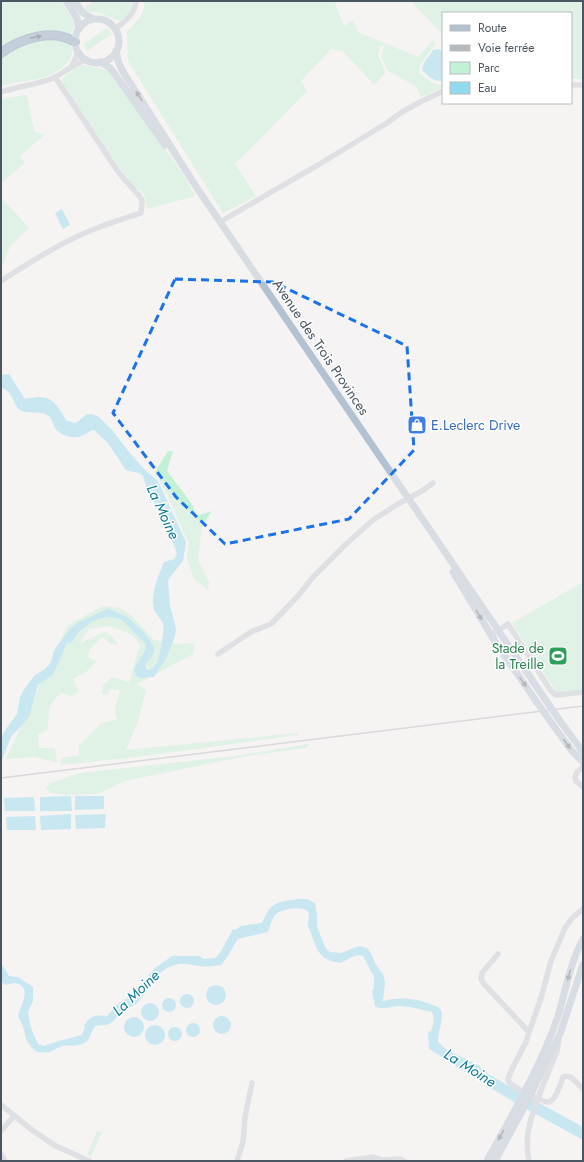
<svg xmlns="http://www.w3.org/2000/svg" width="584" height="1162" viewBox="0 0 584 1162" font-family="Jost,sans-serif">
	<rect width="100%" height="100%" fill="#f5f3f3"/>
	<path fill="#c3f1d5" d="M1,1H60L74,21V27L70,35L54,32L23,36L1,48Z
		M78,1H80L84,8L92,3V1H130L133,5L130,13L120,21L97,12H88L83,9Z
		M144,1H336L335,3L344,26L353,20L358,32L418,57L433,40L436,43L420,65L419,73L432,83L443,86V87L421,97L416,86L388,71L381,57L384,47L381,45L378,54L385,73L374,85L343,51L331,49L301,81L307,91L235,164L256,196L223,213L128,61L127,32C135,23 146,14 144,1Z
		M411,1H583V79H571V13H443V35Z
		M107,28L112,34L87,51L83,44Z
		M58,39C65,41 70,43 72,50C73,57 68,62 64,66C46,82 22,80 1,86V58L14,47L38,40Z
		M83,65L106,70L110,74L132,104L138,111L185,177L195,196L147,209L144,194L132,184L118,166L63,85L62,79L75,68Z
		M27,95L34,131L44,135L20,156L25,163L1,183V99Z
		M1,197L29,228L10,246L1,270Z
		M168,451H173L167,471L192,504L197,516L212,511L202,526L198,560L209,582L208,590L194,579L187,558L189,544L164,488L154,473Z
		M583,582V690L557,693L512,623Z
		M103,606L120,608L133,617L154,640L177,644L188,643L194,644L193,654L137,684L146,690L138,721L126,750L298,733V735L129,758L60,765L62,758L79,755V746L101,723L117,720L115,709L120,690L111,689L107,695L102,694L103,685L112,677L129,682L140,644L131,634L109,626L89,629L80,643L105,632L113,637L118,645L111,644L102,637L90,649L87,657L97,661L87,671L73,679L79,692L72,696L61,693C47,705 49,711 48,729L38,735L39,748H55L57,762L34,757L6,759L68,625Z
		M309,744L306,748L246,756L125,781L98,794L65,795L52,793L46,789L50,783L80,773L235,756Z
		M97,1131L102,1132L91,1157L87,1155Z"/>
	<path fill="#90daee" d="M439,49L443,53V81C434,82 428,76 422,70C423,62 429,57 433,50Z
		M62,209L70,225L63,229L55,213Z
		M9,374L25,399C29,398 34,397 38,397C54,396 59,409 67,421L76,423L87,414H92L99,417L113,431L129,452L145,470L158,481L186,542L183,561L170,577L168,581L170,606L176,629L175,636L167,657L154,677L140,678L136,676L134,669L146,649V644L122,620L117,618L106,617L92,621L78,633L72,642L67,643L53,675L38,685L29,717L11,737L1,762V738L6,729L17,714L20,697L23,691L34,676L46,668L51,662L54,650L70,629L77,623L96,614L107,609L112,610L127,617L143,631L154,647V652L152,656L147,662L145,666L146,669L149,670L153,668C155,666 157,663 158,660C160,655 165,628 163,623C159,616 154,614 153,604C152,589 159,575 164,562L174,559L177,554L174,545L154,502L147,489L143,476L139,473L129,471L126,470L108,443L94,430C88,431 83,437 77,437C70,438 60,435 55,428C52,423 52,416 45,414C37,411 24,415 18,408C12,401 12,390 1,388V375Z
		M71,796L72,811H40V797Z
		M75,796H104V809L75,810Z
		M34,797L35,811H5L4,798Z
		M71,814V829L41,830L40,816Z
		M106,814L105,828L76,829L75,815Z
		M35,816L36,830H7L6,817Z
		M298,899H307L315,903L317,915V927L326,949L330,952L341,953L359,946L367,948L371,953L376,965L383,974L385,983L383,1001C402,997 412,998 430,1004C434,1006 439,1006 441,1010C444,1018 438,1033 438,1042L447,1050L480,1066L482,1070L519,1092L583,1127V1140L514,1102L476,1079L431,1050L429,1048L428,1032L431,1031C433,1025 435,1018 432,1012C421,1010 410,1006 399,1006C391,1006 385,1010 376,1007L374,1004L375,1002L373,998L372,991L374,988V977L363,956C355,953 348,960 340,963C320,960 317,951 311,933C310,930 308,927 308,924C308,921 310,915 308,912C305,905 279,909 275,915C271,920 270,927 268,932L238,939C232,948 228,957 221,965C214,966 206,967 199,966C191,965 183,962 175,965C155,970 151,989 138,1002C133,1007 126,1009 120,1014C116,1017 114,1022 109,1024C104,1026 99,1024 94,1027C92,1031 90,1038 87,1041C80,1047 69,1045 62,1046C57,1048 54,1050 50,1052C46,1053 41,1052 37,1052L32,1048L26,1039L23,1026L18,1016C21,1004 33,987 15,983C12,983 9,984 6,985L1,982V963L9,976L18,977L33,987V1001L28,1012L31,1028L38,1044L44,1046L55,1042L82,1035L85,1027L84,1026C90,1015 97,1015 107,1016L119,1003L134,994L136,990L155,968L172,956H200L203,959L215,958L220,953L233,929L235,930L241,926L262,923C264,919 265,915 268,911C274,901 287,901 298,899Z
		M206 995a10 10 0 1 1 20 0a10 10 0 1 1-20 0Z
		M180 1001a7 7 0 1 1 14 0a7 7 0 1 1-14 0Z
		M162 1005a7 7 0 1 1 14 0a7 7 0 1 1-14 0Z
		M141 1012a9 9 0 1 1 18 0a9 9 0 1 1-18 0Z
		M213 1025a9 9 0 1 1 18 0a9 9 0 1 1-18 0Z
		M124 1027a10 10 0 1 1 20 0a10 10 0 1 1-20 0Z
		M186 1030a7 7 0 1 1 14 0a7 7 0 1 1-14 0Z
		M145 1035a10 10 0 1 1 20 0a10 10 0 1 1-20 0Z
		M168 1034a7 7 0 1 1 14 0a7 7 0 1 1-14 0Z"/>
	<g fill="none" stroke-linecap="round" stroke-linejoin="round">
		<g stroke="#7690ad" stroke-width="10">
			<path id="highway" d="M1,53C21,38 53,28 75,42"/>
		</g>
		<path stroke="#c1cad2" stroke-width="5.5" d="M115,29C125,21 135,15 136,1
			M72,65L75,60L78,51
			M571,85H583
			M1,92C18,86 37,85 53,78C65,73 74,63 86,60
			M220,222L273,191L318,165L387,123L402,112L422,101L443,91
			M1,281C32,261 63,241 97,228C112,222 126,218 141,213L142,202L141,198L119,173L55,77
			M494,640V633L508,624L551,691L556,695L583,692
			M218,654L251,632L271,624L298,596L313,577L346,544L373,520L398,504L422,491L433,483
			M583,767L577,772L575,777L576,781L583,787
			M583,909L573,917L565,928L551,961L541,998L529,1032L526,1042L511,1071L508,1079C508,1080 510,1084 511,1084C515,1088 544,1103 549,1102C556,1100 561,1083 563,1077C571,1073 577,1084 583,1089
			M498,954L482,973L481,979L484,984L529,1032
			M540,1093L557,1051L559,1039
			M1,1105L32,1130L54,1145L89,1161
			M1,1131L14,1116
			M1,1154L5,1161
			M237,1161L243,1142L245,1117L252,1083
			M346,1161L373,1157L382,1160L400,1159L404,1161
			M529,1161C526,1145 527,1134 531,1119"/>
		<path stroke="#b3c2d1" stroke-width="7" d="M66,1L77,18L79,29
			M74,1L83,13L94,19
			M75 41a22 22 0 1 1 44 0a22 22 0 1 1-44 0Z
			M116,51L118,61L122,70L197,188L545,699
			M100,62L109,67L114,73L165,145
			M453,572L494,640L536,701
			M560,721L583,752
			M553,725L572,751L583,762
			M527,1087C539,1064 550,1040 558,1016C566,990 570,963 583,939
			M533,1090L560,1034L583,964
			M487,1161L515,1110
			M495,1161L521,1113"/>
		<use href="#highway" stroke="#8ba5c1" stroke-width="8"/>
		<path stroke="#b5b8bd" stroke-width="1.5" d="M1,778L583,706"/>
		<path stroke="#c1cad2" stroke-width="5.5" d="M531,1119L540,1093"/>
		<path stroke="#b3c2d1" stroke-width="7" d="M545,699L560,721
			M536,701L553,725
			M515,1110L527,1087
			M521,1113L533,1090"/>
	</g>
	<defs><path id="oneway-solid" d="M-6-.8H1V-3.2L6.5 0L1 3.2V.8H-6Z"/></defs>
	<use fill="#505e6b" href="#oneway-solid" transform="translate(36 37) rotate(-11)"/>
	<g fill="#64717d">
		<use href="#oneway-solid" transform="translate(139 96) rotate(-123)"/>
		<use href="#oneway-solid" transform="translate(479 615) rotate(59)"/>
		<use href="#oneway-solid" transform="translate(523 682) rotate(54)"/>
		<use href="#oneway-solid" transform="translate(567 744) rotate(53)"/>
		<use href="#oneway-solid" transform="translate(569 975) rotate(105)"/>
		<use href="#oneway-solid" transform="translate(501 1135) rotate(119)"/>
	</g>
	<path d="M0 0H584V1162H0ZM175,279L273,282L407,346L414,450L349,519L225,544L176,497L113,413Z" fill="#f5f3f3" fill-opacity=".55" fill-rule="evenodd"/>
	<path fill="none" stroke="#1a73e8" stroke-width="3" stroke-dasharray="8 5" stroke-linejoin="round" d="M175,279L273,282L407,346L414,450L349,519L225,544L176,497L113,413Z"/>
	<defs>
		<g id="shop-square" transform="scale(1)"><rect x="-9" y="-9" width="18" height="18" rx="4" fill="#3f7fe0" stroke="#fff"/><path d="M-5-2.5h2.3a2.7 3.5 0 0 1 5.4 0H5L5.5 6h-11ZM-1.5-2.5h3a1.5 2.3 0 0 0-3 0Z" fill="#fff"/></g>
		<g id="stadium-square" transform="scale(1)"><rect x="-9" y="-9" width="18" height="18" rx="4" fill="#2e9e5b" stroke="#fff"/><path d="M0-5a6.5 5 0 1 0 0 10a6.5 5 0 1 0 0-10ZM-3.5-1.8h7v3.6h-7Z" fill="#fff"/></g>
	</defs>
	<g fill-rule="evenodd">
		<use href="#shop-square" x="417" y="425"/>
		<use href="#stadium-square" x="558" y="656"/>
	</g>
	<g text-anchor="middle" stroke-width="3" stroke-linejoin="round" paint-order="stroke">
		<g font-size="14" fill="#4a5661" stroke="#fff">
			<text transform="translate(321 347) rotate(56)" y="5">Avenue des Trois Provinces</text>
		</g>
		<g font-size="14" fill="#366cbe" stroke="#fff" text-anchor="start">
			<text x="431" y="430">E.Leclerc Drive</text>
		</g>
		<g font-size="14" fill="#27864d" stroke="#fff" text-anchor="end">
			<text x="544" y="653">Stade de<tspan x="544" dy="16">la Treille</tspan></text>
		</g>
		<g font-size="15" font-style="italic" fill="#0c7c9b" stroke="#fff">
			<text transform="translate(163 512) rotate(65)" y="5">La Moine</text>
			<text transform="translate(136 993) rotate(-44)" y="5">La Moine</text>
			<text transform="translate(470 1068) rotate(32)" y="5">La Moine</text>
		</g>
	</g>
	<rect width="584" height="1162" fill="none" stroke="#4a5661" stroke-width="4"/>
	<rect x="442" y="12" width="130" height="92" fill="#ffffff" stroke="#b7bbc0"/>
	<rect x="450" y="25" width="20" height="6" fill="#b3c2d1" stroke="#b7bbc0"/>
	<text x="478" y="32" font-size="12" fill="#4a5661">Route</text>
	<rect x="450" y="45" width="20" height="6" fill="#b5b8bd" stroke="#b7bbc0"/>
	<text x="478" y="52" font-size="12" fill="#4a5661">Voie ferrée</text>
	<rect x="450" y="62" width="20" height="12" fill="#c3f1d5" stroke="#b7bbc0"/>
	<text x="478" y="72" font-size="12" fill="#4a5661">Parc</text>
	<rect x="450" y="82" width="20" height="12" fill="#90daee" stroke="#b7bbc0"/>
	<text x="478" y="92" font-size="12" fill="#4a5661">Eau</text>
</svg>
